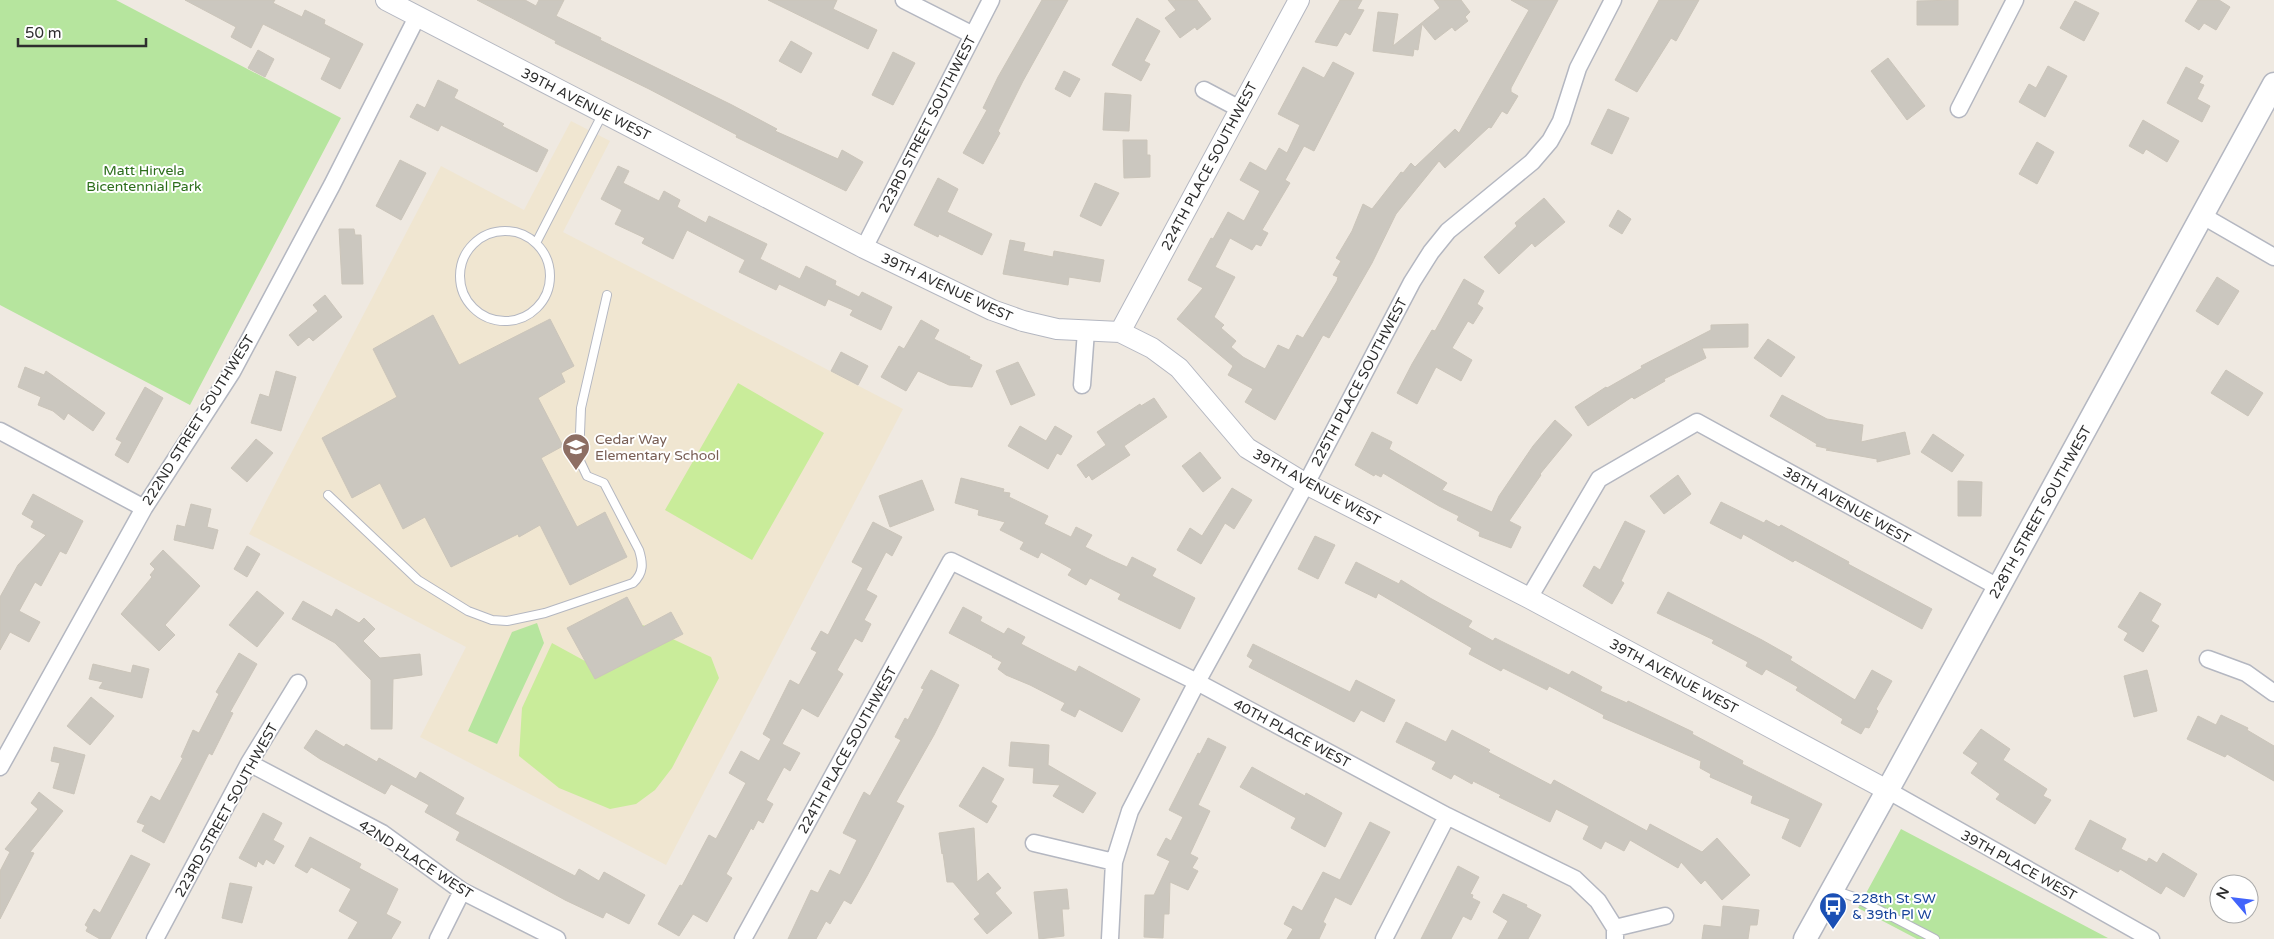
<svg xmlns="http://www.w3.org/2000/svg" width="2274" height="939" viewBox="0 0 2274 939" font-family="'Varela Round',sans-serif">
	<rect width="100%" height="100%" fill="#efe9e1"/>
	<path fill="#f0e6d1" d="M571,121L610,141L563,232L903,409L666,865L420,737L466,647L249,534L441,166L524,210Z"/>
	<path fill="#b6e59e" d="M0,0H116L341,118L190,405L0,305Z
		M537,623L544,643L497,744L468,731L512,632Z
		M1901,829L2108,938L1917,939L1858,908Z"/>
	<path fill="#c9ec9a" d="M738,383L824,433L752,560L665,510Z
		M643,625L711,657L719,678L672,768L655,790L636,804L610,809L559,788L519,756L522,708L552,643L585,661Z"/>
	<path fill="#cbc7bf" stroke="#cbc5ba" d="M185,0H275L273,3L302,17L305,10L325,20L324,24L363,44L340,89L321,79L331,58L263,24L251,48L231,37L236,27Z
		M477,0H525L536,6L539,0H564L556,16L601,38L600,40L732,105L777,129L775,131L838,159L842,150L863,162L846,191L736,137L737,135L649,89L555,43L556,41Z
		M768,0H837L833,9L877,30L868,49Z
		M1042,0H1068L1023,81L998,131L1000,133L983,164L963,153L987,110L983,108L998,77Z
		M1168,0H1197L1211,19L1197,30L1195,27L1180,38L1165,18L1176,10Z
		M1340,0H1362L1357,9L1364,10L1350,35L1345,32L1337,46L1315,42Z
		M1434,0H1461L1470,12L1465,17L1468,21L1455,31L1452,27L1435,40L1422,24L1418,50L1414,49L1413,56L1373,51L1378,12L1398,14L1393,46L1440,8Z
		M1511,0H1558L1511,88V92L1518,96L1507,114L1502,111L1491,128L1489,127L1445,168L1439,161L1396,214L1372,263L1329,338L1323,335L1275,420L1245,402L1253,389L1228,375L1233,366L1177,319L1203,288L1188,280L1211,238L1213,239L1228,212L1244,221L1260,191L1240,180L1250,162L1266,171L1279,148L1287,153L1300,125L1278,114L1303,67L1324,78L1333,62L1354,73L1314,151L1304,146L1285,180L1290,183L1262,230L1268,233L1261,246L1256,244L1252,250L1230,238L1215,267L1235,277L1214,317L1224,325L1221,328L1236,341L1231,347L1243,357L1265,369L1278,345L1289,350L1297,335L1303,338L1337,281L1338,277L1333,275L1341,261L1336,258L1352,231L1363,204L1372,209L1401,172L1403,173L1411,163L1415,167L1455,129L1459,133L1529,10Z
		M1659,0H1699L1676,41L1671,38L1637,92L1615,80Z
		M1958,0V25H1917V1Z
		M2198,0H2219L2230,7L2216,30L2204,23L2199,30L2185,21Z
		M2075,1L2099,13L2084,41L2060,28Z
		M1137,18L1160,31L1144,61L1150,64L1141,81L1112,65Z
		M791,41L812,53L801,73L779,61Z
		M258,50L274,59L265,77L248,68Z
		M893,52L915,63L893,105L872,95Z
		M1888,58L1925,106L1907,120L1871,71Z
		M2048,66L2067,76L2045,117L2019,102L2029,84L2036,88Z
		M2186,67L2203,76L2199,83L2204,85L2197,99L2210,106L2202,122L2167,103Z
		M1064,71L1080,79L1070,97L1055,89Z
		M438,80L458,90L454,98L504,124L502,126L548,150L537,172L441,125L438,131L410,117L417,104L425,108Z
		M1105,93L1131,95L1129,131L1103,130Z
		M1608,109L1629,118L1612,154L1591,144Z
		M2143,120L2179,141L2167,162L2146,149L2143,154L2129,146Z
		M1123,140H1147V155H1150V177L1124,178Z
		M2037,142L2054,152L2037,184L2019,174Z
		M400,160L426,173L401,220L376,206Z
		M618,166L629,171L623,183L659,201L664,191L680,200L677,207L706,223L709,216L767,244L760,259L800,279L806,266L836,281L835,285L859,297L862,292L892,307L881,330L850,315L853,310L828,299L825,306L779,284L776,290L739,272L745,260L687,230L673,259L642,243L645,238L615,224L622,210L601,199Z
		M938,178L958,189L947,212L992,234L982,255L939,234L938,237L914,225Z
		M1095,183L1119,193L1101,226L1080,216Z
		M1544,198L1565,222L1535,247L1532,243L1499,274L1484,257L1517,226L1515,223Z
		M1618,210L1631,219L1622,234L1609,226Z
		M339,229H354L355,235H361L363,284H342Z
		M1010,240L1025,243L1023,251L1053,257L1054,251L1104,260L1100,282L1069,277L1068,285L1003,274Z
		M2217,277L2239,291L2218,325L2196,311Z
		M1464,279L1484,291L1477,304L1483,308L1473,324L1468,321L1452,348L1472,360L1461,381L1436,367L1417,404L1397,393L1412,364L1432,330L1435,331Z
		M325,295L342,317L313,341L309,337L298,346L289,335L318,311L313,305Z
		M433,315L459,365L550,319L574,366L561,373L565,382L538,398L563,446L541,458L577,527L605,512L627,557L570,585L540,525L519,537L518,534L451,567L425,517L403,529L380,483L352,498L322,438L397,397L373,349Z
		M921,320L939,330L934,339L970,357L969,359L982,365L972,387L949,385L918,371L906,391L881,377L899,346L904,349Z
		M1748,324V347L1702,348L1706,358L1664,379L1665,381L1634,399L1632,397L1588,426L1575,407L1606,387L1607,388L1642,368L1641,366L1711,330V325Z
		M1768,339L1795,357L1781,377L1754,358Z
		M841,352L868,366L858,385L831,371Z
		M1018,362L1035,395L1011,405L996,371Z
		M25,367L44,375L46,371L105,413L93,431L68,413L64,420L53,411L38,405L41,397L18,387Z
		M2226,370L2263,393L2248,416L2211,393Z
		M276,371L296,377L281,431L251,423L260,394L269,397Z
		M145,387L163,398L128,463L115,455L122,442L116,439Z
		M1782,395L1827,419L1863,425L1861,442L1905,432L1910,454L1877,462V459L1826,450L1830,449L1816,446L1817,444L1770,416Z
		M1154,398L1167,417L1124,446L1130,455L1092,480L1089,475L1086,478L1077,465L1106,445L1097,432L1140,404L1141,406Z
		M1555,420L1572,435L1540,474L1541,475L1509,521L1521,527L1511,548L1479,536L1480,532L1457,520L1459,516L1439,506L1383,473L1381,477L1375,474L1374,476L1355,465L1372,432L1392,442L1389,449L1447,483L1442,490L1492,512L1499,496L1533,446Z
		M1020,426L1046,441L1055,426L1072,436L1061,455L1057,453L1048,469L1008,446Z
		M1933,434L1964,455L1952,472L1921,452Z
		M256,439L273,453L247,482L231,468Z
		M1200,452L1221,478L1203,492L1182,466Z
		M1678,475L1691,494L1664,514L1650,496Z
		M961,478L1004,489L1003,492L1010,493L1009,497L1048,516L1044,524L1071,537L1076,527L1092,535L1085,547L1111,560L1127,567L1132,557L1156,569L1152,576L1195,598L1180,629L1118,599L1121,594L1090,578L1086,585L1068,575L1072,569L1041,552L1038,558L1020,549L1024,542L1000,530L1005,522L978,515L979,510L955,503Z
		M922,480L934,510L890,527L879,496Z
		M1958,481L1982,482L1981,516H1958Z
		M1232,488L1252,500L1234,529L1225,523L1201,564L1177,550L1190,528L1202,536Z
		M33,494L83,521L66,554L60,551L41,586L35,582L19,611L40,622L29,642L10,632L0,650V597L18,565L46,535L31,527L34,521L22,514Z
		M1721,502L1764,523L1766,520L1779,527L1781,525L1849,562L1848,564L1932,609L1922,629L1795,560L1793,562L1743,534L1741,539L1710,523Z
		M191,504L211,509L207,527L218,530L213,549L174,540L177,525L185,527Z
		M1625,521L1645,531L1621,581L1624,583L1612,604L1583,586L1594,566L1600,570Z
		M873,522L902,537L892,556L886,552L866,590L877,596L864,620L871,624L862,642L855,638L837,670L843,674L818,717L802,708L782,744L800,753L790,771L784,767L766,800L773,804L763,823L758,820L753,830L751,828L726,874L732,878L707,922L693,914L679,936L658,924L680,885L682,886L709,835L716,839L746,783L729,773L741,751L759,761L771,739L763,734L790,680L799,685L817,652L811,649L821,631L828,635L863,568L852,562Z
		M1315,536L1335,545L1318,579L1298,569Z
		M247,546L260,554L247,577L234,569Z
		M163,550L200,586L165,625L175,635L159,651L121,614L152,577L150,575L155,569L150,564Z
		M1356,562L1399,584L1401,580L1430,598L1472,621L1468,627L1493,641L1495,638L1569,675L1572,671L1602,687L1600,691L1627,703L1628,701L1693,732L1692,734L1743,761L1742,764L1822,804L1800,847L1782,838L1790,819L1751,803L1753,796L1710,777L1711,774L1700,768L1701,761L1603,718L1604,715L1549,686L1547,690L1503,668L1501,671L1469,654L1472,648L1378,593L1376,598L1345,583Z
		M257,591L284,613L257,647L229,625Z
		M1668,592L1762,640L1792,657L1790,660L1855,700L1872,670L1892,681L1876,709L1878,711L1869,728L1865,727L1861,734L1841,723L1843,719L1796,690L1798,687L1766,669L1762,675L1746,666L1748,662L1712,643L1714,640L1657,613Z
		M2140,592L2161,604L2151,621L2159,626L2143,652L2124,640L2128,633L2118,627Z
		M627,597L643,627L671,612L683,634L595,679L567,628Z
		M303,601L332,617L336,609L359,623L364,618L375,629L363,641L380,658L420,654L422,675L393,679L392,729H371V680L335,643L292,619Z
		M963,607L982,617L980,621L1004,634L1008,628L1025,637L1021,644L1052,660L1076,672L1079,666L1140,699L1122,732L1079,709L1075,717L1061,710L1065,703L1030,685L1006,675L998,669L1002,662L992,657L993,656L949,633Z
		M1253,644L1350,692L1356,680L1395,700L1384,722L1361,710L1354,722L1249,667L1253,660L1247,656Z
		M239,653L257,664L230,712L233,713L212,755L209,753L164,843L142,831L145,825L137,822L151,796L160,801L183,758L181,757L193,730L199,733L219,694L216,692Z
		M93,664L131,673L133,665L149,669L142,698L99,688L103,682L89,679Z
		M931,670L959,685L934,735L896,802L904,806L867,876L851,904L844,900L830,924L826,921L816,939H788L811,890L818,893L830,870L840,875L857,840L843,833L864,792L870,796L901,740L895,737L905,718L908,720L924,689L921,688Z
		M2147,670L2157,711L2134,717L2124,676Z
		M91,697L114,716L90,745L67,726Z
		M2221,715L2248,728L2247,730L2274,746V781L2227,754L2225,757L2187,739L2198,716L2216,725Z
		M1406,722L1446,742L1452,730L1490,750L1488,752L1551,785L1554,780L1647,831L1650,824L1702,852L1717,838L1750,875L1722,900L1705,880L1701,884L1681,862L1678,868L1630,840L1624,851L1605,841L1601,849L1583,839L1589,826L1556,809L1550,822L1499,797L1501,795L1473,781L1472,784L1454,774L1451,779L1432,769L1436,762L1396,742Z
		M1981,729L2010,749L2003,760L2047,789L2043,796L2051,800L2035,824L1996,799L2000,794L1971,773L1978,763L1963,753Z
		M316,730L344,747L346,744L377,762L379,758L416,779L420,772L464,798L455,814L575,876L579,869L599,881L604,872L645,895L629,924L606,912L603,918L565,900L456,840L460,832L425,812L429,805L391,784L385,794L320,759L304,748Z
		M1208,738L1226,747L1198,805L1210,811L1190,854L1198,858L1192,868L1198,871L1188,890L1170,882L1169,914H1164L1163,938L1144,937L1145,895H1154L1170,861L1157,855L1166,838L1171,841L1183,817L1169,810L1198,753L1200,754Z
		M1011,742L1049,745L1048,765L1096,793L1083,813L1053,796L1060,785L1033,783L1034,768L1009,766Z
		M54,747L85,755L74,794L53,788L60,763L51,761Z
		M983,767L1004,779L991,802L997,806L987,823L959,806Z
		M1252,767L1305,796L1306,793L1342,813L1325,847L1291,828L1296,818L1240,787Z
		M39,792L63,811L30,852L34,853L0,919V871L10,852L5,849L38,809L31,803Z
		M263,813L282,823L273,840L284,846L274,864L266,859L263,865L258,861L256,867L239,858Z
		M2090,820L2126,839L2121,849L2147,862L2149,858L2157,863L2163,853L2197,874L2184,897L2166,886L2161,894L2120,869L2118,872L2075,849Z
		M1370,822L1390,832L1351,905L1335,897L1323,922L1326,924L1319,939H1287L1293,929L1284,924L1293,906L1302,911L1323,872L1340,880Z
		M974,828L977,882L988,873L1001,888L995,893L1012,913L987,934L974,919L980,914L953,882H947L943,853L942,854L939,833Z
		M310,837L361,864L359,868L398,889L386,914L401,922L391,939H348L358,922L339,911L351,889L311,867L307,873L295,866Z
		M131,855L150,864L110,939H100L86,931L88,927L85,925L94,909L100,913Z
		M1458,866L1479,877L1470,894L1473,895L1472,898L1480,902L1471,920L1463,916L1451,939H1421Z
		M230,883L252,887L242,923L222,918Z
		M1067,889L1069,909H1062L1064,936L1039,939L1034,892Z
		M1503,894L1527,905L1526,907L1541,915L1528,939H1498L1508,921L1493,912Z
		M1723,906L1759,910L1757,925H1750L1748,939H1702L1704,925L1721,927Z"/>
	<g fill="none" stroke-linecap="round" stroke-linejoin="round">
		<g stroke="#b4b7c1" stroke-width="10">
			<path id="service" d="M460 276a45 45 0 1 1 90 0a45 45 0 1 1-90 0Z
				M536,243L603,113
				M328,495L418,580L468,611L492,620L507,621L545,613L633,583C644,573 643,563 639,550L604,483L587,476L579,459L581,408L607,295
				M1834,890L1854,897L1935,939"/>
		</g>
		<g stroke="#b4b7c1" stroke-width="19">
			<path id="minor" d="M904,0L973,35
				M1204,90L1240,109
				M1959,109L2015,0
				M2203,216L2274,257
				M864,248L991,0
				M1082,385L1086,331
				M0,431L144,508
				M1529,598L1599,479L1697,422L1998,587
				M2208,659L2246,673L2274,693
				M249,763L382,833L462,891L557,939
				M0,767L144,508L232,372L332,185L417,17
				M1887,790L2151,939
				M1034,843L1114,862
				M155,939L249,763L298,683
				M438,939L462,891
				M743,939L951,561L1197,682L1447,816L1575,879L1598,901L1615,928
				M1110,939L1114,862L1130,811L1197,682L1306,484L1412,282L1431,252L1448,231L1532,162L1550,141L1561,121L1578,68L1613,0
				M1384,939L1447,816
				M1615,939V928L1665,916"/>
		</g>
		<g stroke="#b4b7c1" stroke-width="22">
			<path id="tertiary" d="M386,0L864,248L992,310L1023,321L1057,329L1120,332L1152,348L1179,368L1247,448L1306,484L1529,598L1887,790
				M1120,332L1299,0"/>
		</g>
		<g stroke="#b4b7c1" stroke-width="25">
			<path id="secondary" d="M1805,939C1963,655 2119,370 2274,84"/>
		</g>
		<use href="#service" stroke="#fff" stroke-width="8"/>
		<use href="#minor" stroke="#fff" stroke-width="16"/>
		<use href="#tertiary" stroke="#fff" stroke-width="20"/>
		<use href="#secondary" stroke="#fff" stroke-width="22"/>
	</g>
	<defs>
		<g id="school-pin" transform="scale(1.4375)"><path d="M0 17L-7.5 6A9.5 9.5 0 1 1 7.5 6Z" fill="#8d6e63" stroke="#fff"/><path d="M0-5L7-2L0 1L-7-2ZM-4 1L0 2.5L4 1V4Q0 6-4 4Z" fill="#fff"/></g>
		<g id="bus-pin" transform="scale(1.4375)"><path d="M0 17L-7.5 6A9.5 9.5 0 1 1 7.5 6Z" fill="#1a4fb4" stroke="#fff"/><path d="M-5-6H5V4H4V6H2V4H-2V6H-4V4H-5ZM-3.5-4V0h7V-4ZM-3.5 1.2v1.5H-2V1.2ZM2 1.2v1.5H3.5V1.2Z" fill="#fff"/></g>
	</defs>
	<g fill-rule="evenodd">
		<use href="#school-pin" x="576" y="447"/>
		<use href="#bus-pin" x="1833" y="906"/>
	</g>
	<g text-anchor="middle" stroke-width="4" stroke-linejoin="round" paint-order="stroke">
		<g font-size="14" fill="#2e2e2e" stroke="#fff">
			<text transform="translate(586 104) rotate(27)" y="5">39TH AVENUE WEST</text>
			<text transform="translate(927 124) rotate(-63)" y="5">223RD STREET SOUTHWEST</text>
			<text transform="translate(1209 166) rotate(-62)" y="5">224TH PLACE SOUTHWEST</text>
			<text transform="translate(947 287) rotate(25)" y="5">39TH AVENUE WEST</text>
			<text transform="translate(1359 382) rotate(-62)" y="5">225TH PLACE SOUTHWEST</text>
			<text transform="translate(198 420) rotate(-58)" y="5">222ND STREET SOUTHWEST</text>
			<text transform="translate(1317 487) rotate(29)" y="5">39TH AVENUE WEST</text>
			<text transform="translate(1847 505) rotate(29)" y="5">38TH AVENUE WEST</text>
			<text transform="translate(2040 512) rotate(-61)" y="5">228TH STREET SOUTHWEST</text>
			<text transform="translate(1674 676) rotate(28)" y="5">39TH AVENUE WEST</text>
			<text transform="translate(1292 733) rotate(28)" y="5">40TH PLACE WEST</text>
			<text transform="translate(847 750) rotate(-61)" y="5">224TH PLACE SOUTHWEST</text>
			<text transform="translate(226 810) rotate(-61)" y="5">223RD STREET SOUTHWEST</text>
			<text transform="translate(416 859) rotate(33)" y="5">42ND PLACE WEST</text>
			<text transform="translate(2019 865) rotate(29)" y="5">39TH PLACE WEST</text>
		</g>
		<g font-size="14" fill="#2c6e1b" stroke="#fff">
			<text x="144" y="175">Matt Hirvela<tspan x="144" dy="16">Bicentennial Park</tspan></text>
		</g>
		<g font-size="14" fill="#785e54" stroke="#fff" text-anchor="start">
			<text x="595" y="444">Cedar Way<tspan x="595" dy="16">Elementary School</tspan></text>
		</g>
		<g font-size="14" fill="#164399" stroke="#fff" text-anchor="start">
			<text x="1852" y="903">228th St SW<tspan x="1852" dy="16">&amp; 39th Pl W</tspan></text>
		</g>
	</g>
	<g transform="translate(2234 899) rotate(298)"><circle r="24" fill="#ffffff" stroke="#ababab"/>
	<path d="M0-4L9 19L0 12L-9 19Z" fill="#4264fb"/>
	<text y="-8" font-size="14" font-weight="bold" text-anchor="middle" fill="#2e2e2e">N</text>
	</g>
	<path d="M18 38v8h128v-8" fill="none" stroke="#2e2e2e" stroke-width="2.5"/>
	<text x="25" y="38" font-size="15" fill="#2e2e2e" stroke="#ffffff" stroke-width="4" paint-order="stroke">50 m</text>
</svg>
